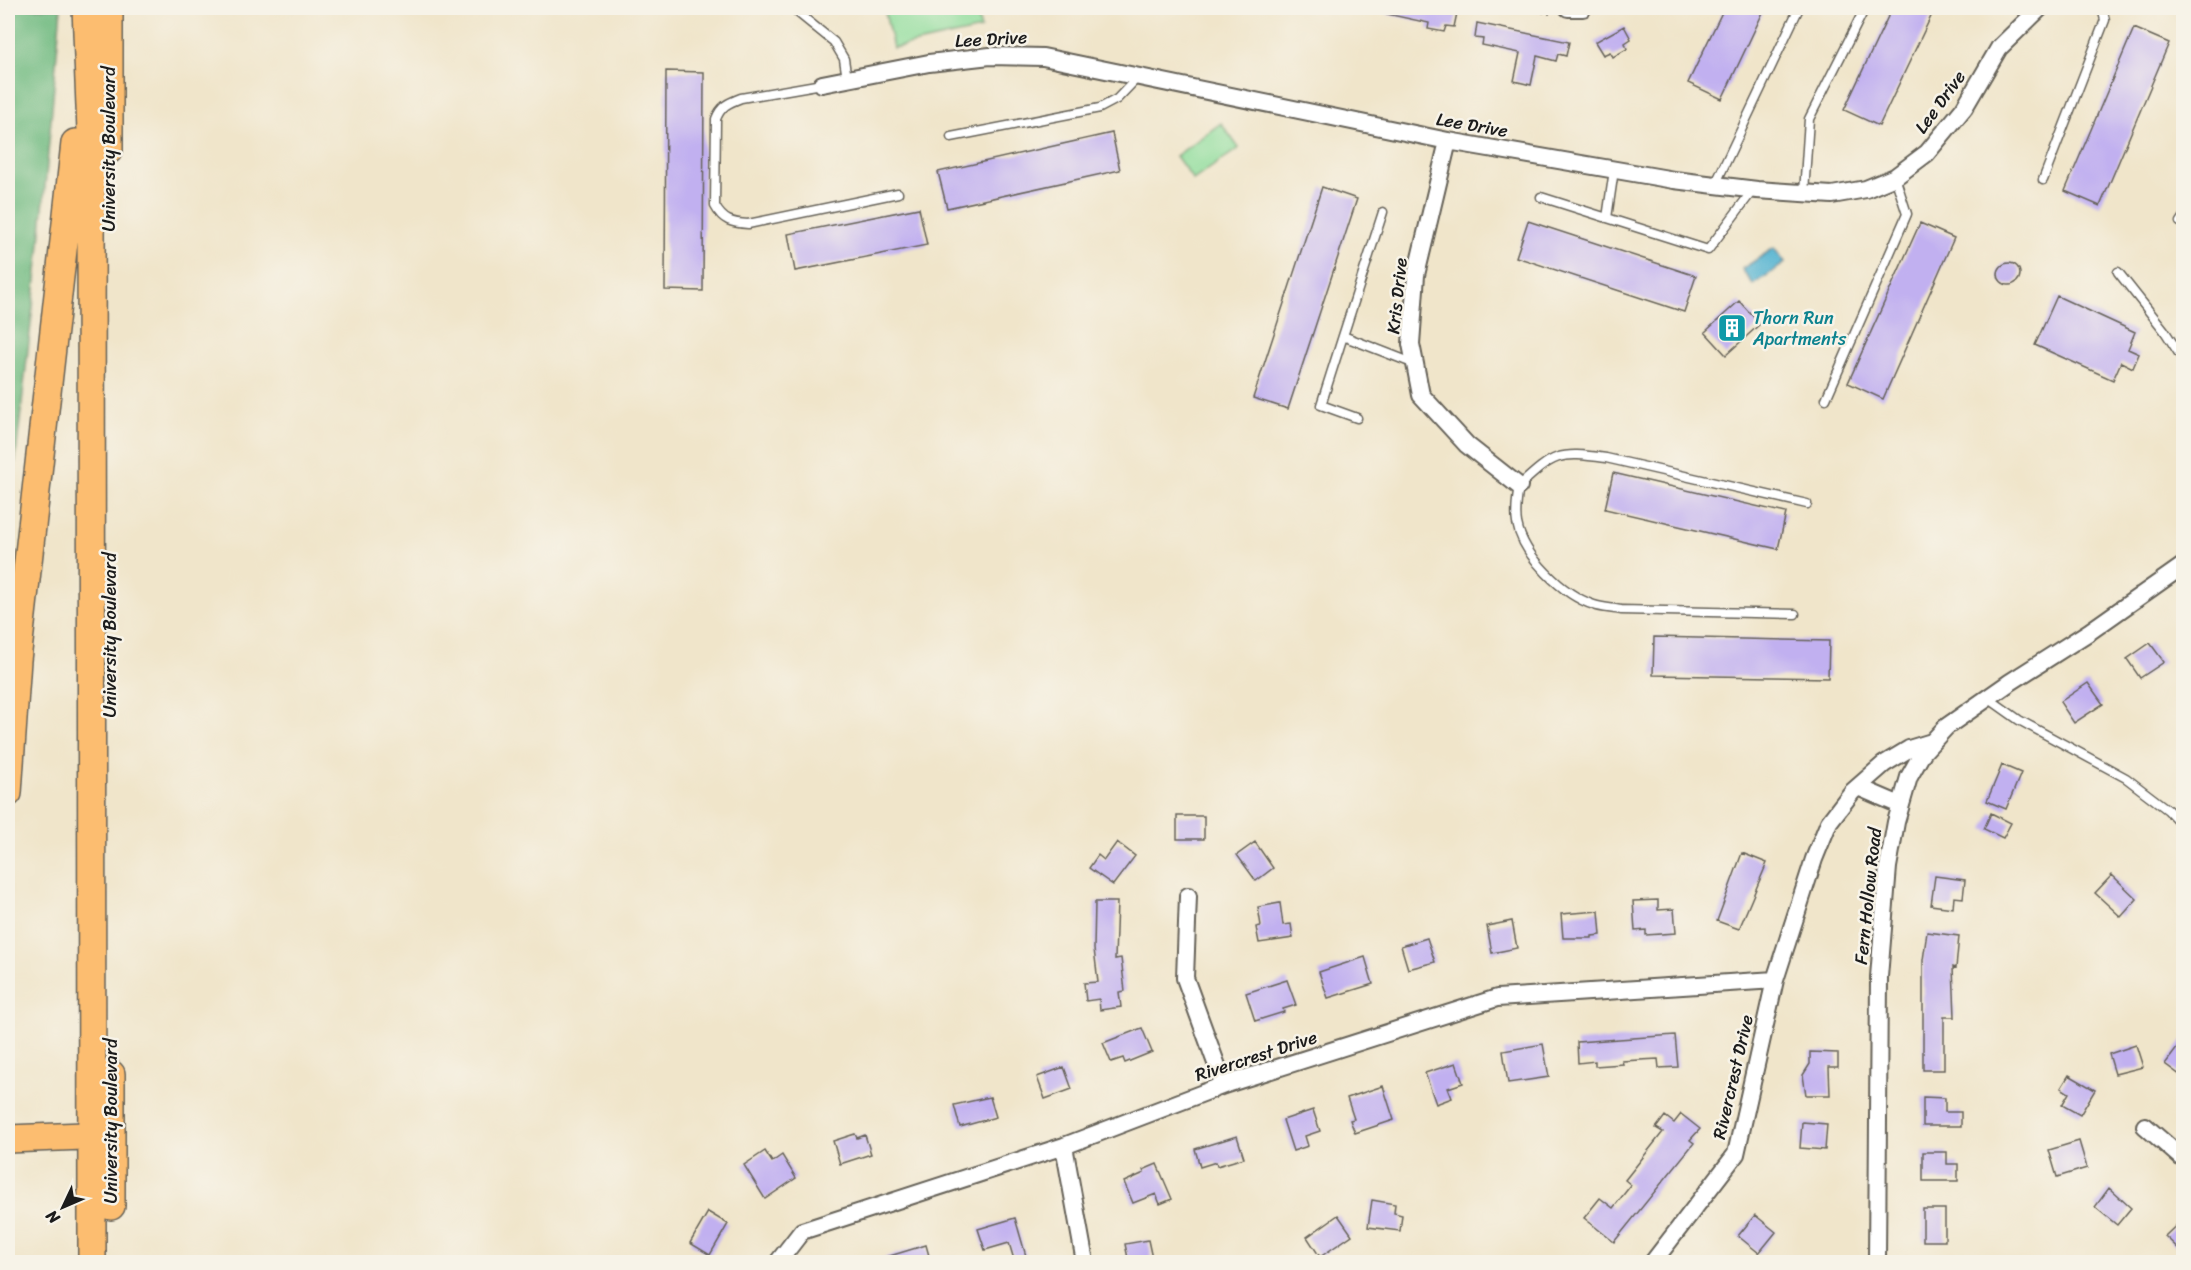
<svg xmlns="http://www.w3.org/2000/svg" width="2191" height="1270" viewBox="0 0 2191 1270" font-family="Sriracha,sans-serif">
	<rect width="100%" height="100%" fill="#f7f3e8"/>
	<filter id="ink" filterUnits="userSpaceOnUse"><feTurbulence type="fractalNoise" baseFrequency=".0167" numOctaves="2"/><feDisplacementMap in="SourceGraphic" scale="12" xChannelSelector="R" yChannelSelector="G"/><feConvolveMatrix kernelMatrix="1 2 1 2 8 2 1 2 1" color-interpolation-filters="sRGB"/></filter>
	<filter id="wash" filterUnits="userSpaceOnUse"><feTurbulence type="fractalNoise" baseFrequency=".008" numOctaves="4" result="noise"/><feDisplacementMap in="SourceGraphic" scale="24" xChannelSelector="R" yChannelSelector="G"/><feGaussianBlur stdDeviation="1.35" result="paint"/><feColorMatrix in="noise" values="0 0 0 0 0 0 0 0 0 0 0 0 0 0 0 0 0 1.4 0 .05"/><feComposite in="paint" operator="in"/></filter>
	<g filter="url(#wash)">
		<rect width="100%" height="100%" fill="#f0e5ca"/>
		<path fill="#8fdd9b" stroke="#567c5c" stroke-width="1.5" d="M884,8H976L981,29L893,48Z
			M1221,123L1239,148L1193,180L1176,156Z"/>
		<path fill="#73bc83" stroke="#486c50" stroke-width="1.5" d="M8,8H61L39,254L8,525Z"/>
		<path fill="#52b3d1" stroke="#376876" stroke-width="1.5" d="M1774,248L1785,263L1753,285L1742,269Z"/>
		<g id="blocks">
			<path fill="#c1b0f0" d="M1387,8H1428L1457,13L1454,27L1446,26L1444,32L1428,29L1429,23L1387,14Z
				M1724,8H1765L1722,99L1688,83Z
				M1892,8H1935L1879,126L1844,110Z
				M1477,23L1569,42L1566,56L1558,54L1556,61L1537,56L1531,85L1514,81L1520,53L1482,45L1483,39L1475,38Z
				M1624,26L1631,39L1625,43L1627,49L1613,57L1610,52L1603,55L1595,42Z
				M2134,28L2169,43L2100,206L2065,191Z
				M666,71L704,72L703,291L665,290Z
				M1112,133L1120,170L947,208L938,172Z
				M1322,187L1357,199L1288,409L1253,398Z
				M919,208L927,245L795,271L788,234Z
				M1528,221L1696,276L1684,312L1516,257Z
				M1920,223L1954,238L1883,399L1848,383Z
				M1998 274a11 11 0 1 1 22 0a11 11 0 1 1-22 0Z
				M2057,296L2135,332L2128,349L2139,354L2133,368L2121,362L2113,380L2035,345Z
				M1739,301L1760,324L1726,355L1705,332Z
				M1613,473L1786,513L1778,549L1605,509Z
				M1654,637L1829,641L1828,678L1653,675Z
				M2150,643L2164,662L2140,678L2127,659Z
				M2088,683L2103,704L2074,723L2060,702Z
				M2002,765L2021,773L2006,809L1987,801Z
				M1991,813L2011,823L2003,838L1984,829Z
				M1177,816H1204V839H1177Z
				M1117,842L1135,856L1113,885L1089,868L1098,855L1104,860Z
				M1255,842L1273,868L1256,881L1237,855Z
				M1742,853L1767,863L1739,929L1717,921Z
				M2112,875L2137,899L2121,917L2095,893Z
				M1935,876L1965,880L1963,898L1954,897L1953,908L1931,905Z
				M1658,900V910L1674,909L1676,933L1646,935V930L1635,931L1633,901Z
				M1095,902H1117L1115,959L1121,958L1125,991L1119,992L1121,1007L1100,1010L1099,999L1086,1001L1084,983L1098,982L1094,949Z
				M1280,903L1283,925L1291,924L1293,938L1259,943L1256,927L1261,926L1258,907Z
				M1599,911L1601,935L1592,936V938H1563L1561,914Z
				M1512,921L1517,948L1492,953L1487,926Z
				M1927,932L1959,936L1956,968L1953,967L1955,1017H1944V1070H1923V960Z
				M1427,938L1435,962L1408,969L1401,946Z
				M1365,957L1373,984L1328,998L1319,972Z
				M1287,980L1296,1005L1283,1009L1284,1012L1255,1021L1246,993Z
				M1142,1028L1152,1052L1125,1063L1123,1058L1111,1062L1103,1043Z
				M1675,1035L1678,1067L1659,1068L1658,1059L1622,1061L1623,1064L1595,1066V1061L1578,1063L1577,1042Z
				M2184,1039V1078L2165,1064Z
				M1543,1044L1549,1077L1508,1083L1503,1051Z
				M2136,1045L2143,1067L2115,1074L2109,1054Z
				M1810,1052L1838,1053V1067H1829L1830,1095H1806L1803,1075L1810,1064Z
				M1456,1063L1463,1083L1448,1088L1452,1098L1436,1104L1425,1073Z
				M1064,1067L1072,1089L1045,1099L1037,1077Z
				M2069,1075L2095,1090L2080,1115L2062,1105L2069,1093L2061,1088Z
				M1383,1086L1394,1120L1355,1133L1350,1120L1354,1119L1347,1098Z
				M990,1097L996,1117L960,1127L954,1105Z
				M1923,1097L1945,1098V1112H1961V1126H1923Z
				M1313,1110L1320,1131L1305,1136L1308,1146L1293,1151L1283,1120Z
				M1681,1114L1700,1129L1690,1140L1694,1143L1614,1242L1584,1218L1600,1198L1613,1208L1631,1185L1625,1180L1663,1132L1656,1128L1665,1116L1674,1123Z
				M1802,1122L1827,1124L1825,1150L1800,1148Z
				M855,1134L857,1138L865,1135L871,1154L840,1164L833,1141Z
				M1237,1136L1244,1158L1217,1166L1216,1162L1200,1167L1195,1149Z
				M2079,1141L2087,1168L2057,1177L2049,1150Z
				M765,1151L772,1162L782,1155L796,1178L765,1199L744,1165Z
				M1923,1152H1947V1164H1958V1181H1923Z
				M1157,1164L1172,1199L1160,1204L1156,1194L1133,1203L1124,1182L1144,1173L1143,1170Z
				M2109,1188L2131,1208L2117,1225L2095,1207Z
				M1372,1200L1395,1204L1394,1213L1402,1215L1400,1231L1368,1227Z
				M1923,1209H1945V1241H1923Z
				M708,1212L728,1224L710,1255L690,1243Z
				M1338,1215L1352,1235L1320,1257L1307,1237Z
				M1755,1215L1776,1232L1759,1253L1738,1236Z
				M1015,1218L1028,1263H1015L1009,1243L985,1250L978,1229Z
				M2184,1218V1254L2165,1236Z
				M1148,1240L1153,1263H1129L1125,1244Z
				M926,1245L931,1263H884L883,1258Z"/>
		</g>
	</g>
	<g filter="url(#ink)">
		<use href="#blocks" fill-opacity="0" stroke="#666259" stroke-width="1.5"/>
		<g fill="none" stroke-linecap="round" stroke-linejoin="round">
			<g stroke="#666259" stroke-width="11">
				<path id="lane" d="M792,8L834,42L844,59L847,79
					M822,84L741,98C728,103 721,106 716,119L715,206C723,221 732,223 748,224L898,193
					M951,137L1100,108L1117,99L1139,76
					M2043,180L2105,20L2102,8
					M1715,185L1799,8
					M1804,193L1809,119L1865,8
					M1541,197L1708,250L1753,190
					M1383,212L1343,336L1415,364
					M1607,218L1614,170
					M2180,222L2184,216
					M2118,272L2164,330L2184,361
					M1343,336L1321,405L1357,418
					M1826,399L1907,214L1895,177
					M1795,614L1621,610C1612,608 1602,608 1594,605C1563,595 1523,556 1517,523C1515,512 1517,498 1519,486C1554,454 1558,451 1606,458L1807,504
					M1988,698L2019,720L2126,778L2168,810L2184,827"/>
			</g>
			<g stroke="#666259" stroke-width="20">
				<path id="street" d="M1568,8H1583
					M822,84L929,63L990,56L1043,57L1448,141L1674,180L1757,190L1832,195L1866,189L1895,177L1927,153L1964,108L1999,48L2040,8
					M1448,141L1416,275L1411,344L1415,364L1421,395L1467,445L1519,486
					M1858,787L1900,805
					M1188,896L1185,978L1224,1085
					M2145,1126L2184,1160
					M1064,1146L1085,1262
					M778,1262L802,1231L1064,1146L1224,1085L1497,998L1775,980
					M1653,1262L1736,1154L1775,980L1814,859L1829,822L1852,792L1884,764L1909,749L1932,742
					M1877,1262L1879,977L1888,867L1896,822L1909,777L1923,752L1946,727L2009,683L2089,632L2184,565"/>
			</g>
			<g stroke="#666259" stroke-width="30">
				<path id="primary" d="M86,8L91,131L92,1262
					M109,8V150
					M8,793L17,660L75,143
					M111,1074V1206
					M8,1139L109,1135"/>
			</g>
			<path stroke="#666259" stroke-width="3" stroke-dasharray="1.5 4.5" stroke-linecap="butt" d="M1525,8L1552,14"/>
			<use href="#lane" stroke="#fff" stroke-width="8"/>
			<use href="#street" stroke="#fff" stroke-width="16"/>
			<use href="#primary" stroke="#fcbd6f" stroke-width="27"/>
		</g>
	</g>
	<defs>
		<g id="building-square" transform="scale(1.5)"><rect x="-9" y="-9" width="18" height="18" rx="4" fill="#0f9aa8" stroke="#f7f3e8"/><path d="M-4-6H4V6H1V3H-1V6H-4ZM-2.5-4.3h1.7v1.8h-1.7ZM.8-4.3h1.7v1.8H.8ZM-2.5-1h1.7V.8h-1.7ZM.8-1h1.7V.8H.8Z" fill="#fff"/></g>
	</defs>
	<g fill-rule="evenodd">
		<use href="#building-square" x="1732" y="328"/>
	</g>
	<g text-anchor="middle" stroke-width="5" stroke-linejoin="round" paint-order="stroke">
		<g font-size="18" fill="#1c1c1c" stroke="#f7f3e8">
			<text transform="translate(991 39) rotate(-3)" y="6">Lee Drive</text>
			<text transform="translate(1940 102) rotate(-54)" y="6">Lee Drive</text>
			<text transform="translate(1472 125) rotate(10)" y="6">Lee Drive</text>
			<text transform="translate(109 149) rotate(-90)" y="6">University Boulevard</text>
			<text transform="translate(1397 296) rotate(-84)" y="6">Kris Drive</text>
			<text transform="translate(110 635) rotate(-90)" y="6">University Boulevard</text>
			<text transform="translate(1868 896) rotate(-84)" y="6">Fern Hollow Road</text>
			<text transform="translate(1256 1056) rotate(-18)" y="6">Rivercrest Drive</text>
			<text transform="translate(1733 1077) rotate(-77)" y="6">Rivercrest Drive</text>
			<text transform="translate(111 1121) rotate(-90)" y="6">University Boulevard</text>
		</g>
		<g font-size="18" fill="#0d838f" stroke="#f7f3e8" text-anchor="start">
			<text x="1753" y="324">Thorn Run<tspan x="1753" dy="21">Apartments</tspan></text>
		</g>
	</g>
	<rect width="2191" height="1270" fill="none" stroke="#f7f3e8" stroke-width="30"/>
	<g transform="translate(63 1207) rotate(226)" stroke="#f7f3e8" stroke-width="4.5" paint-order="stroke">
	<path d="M0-4.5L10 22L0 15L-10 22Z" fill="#1c1c1c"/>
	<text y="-9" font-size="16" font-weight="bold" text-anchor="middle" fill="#1c1c1c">N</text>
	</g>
</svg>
